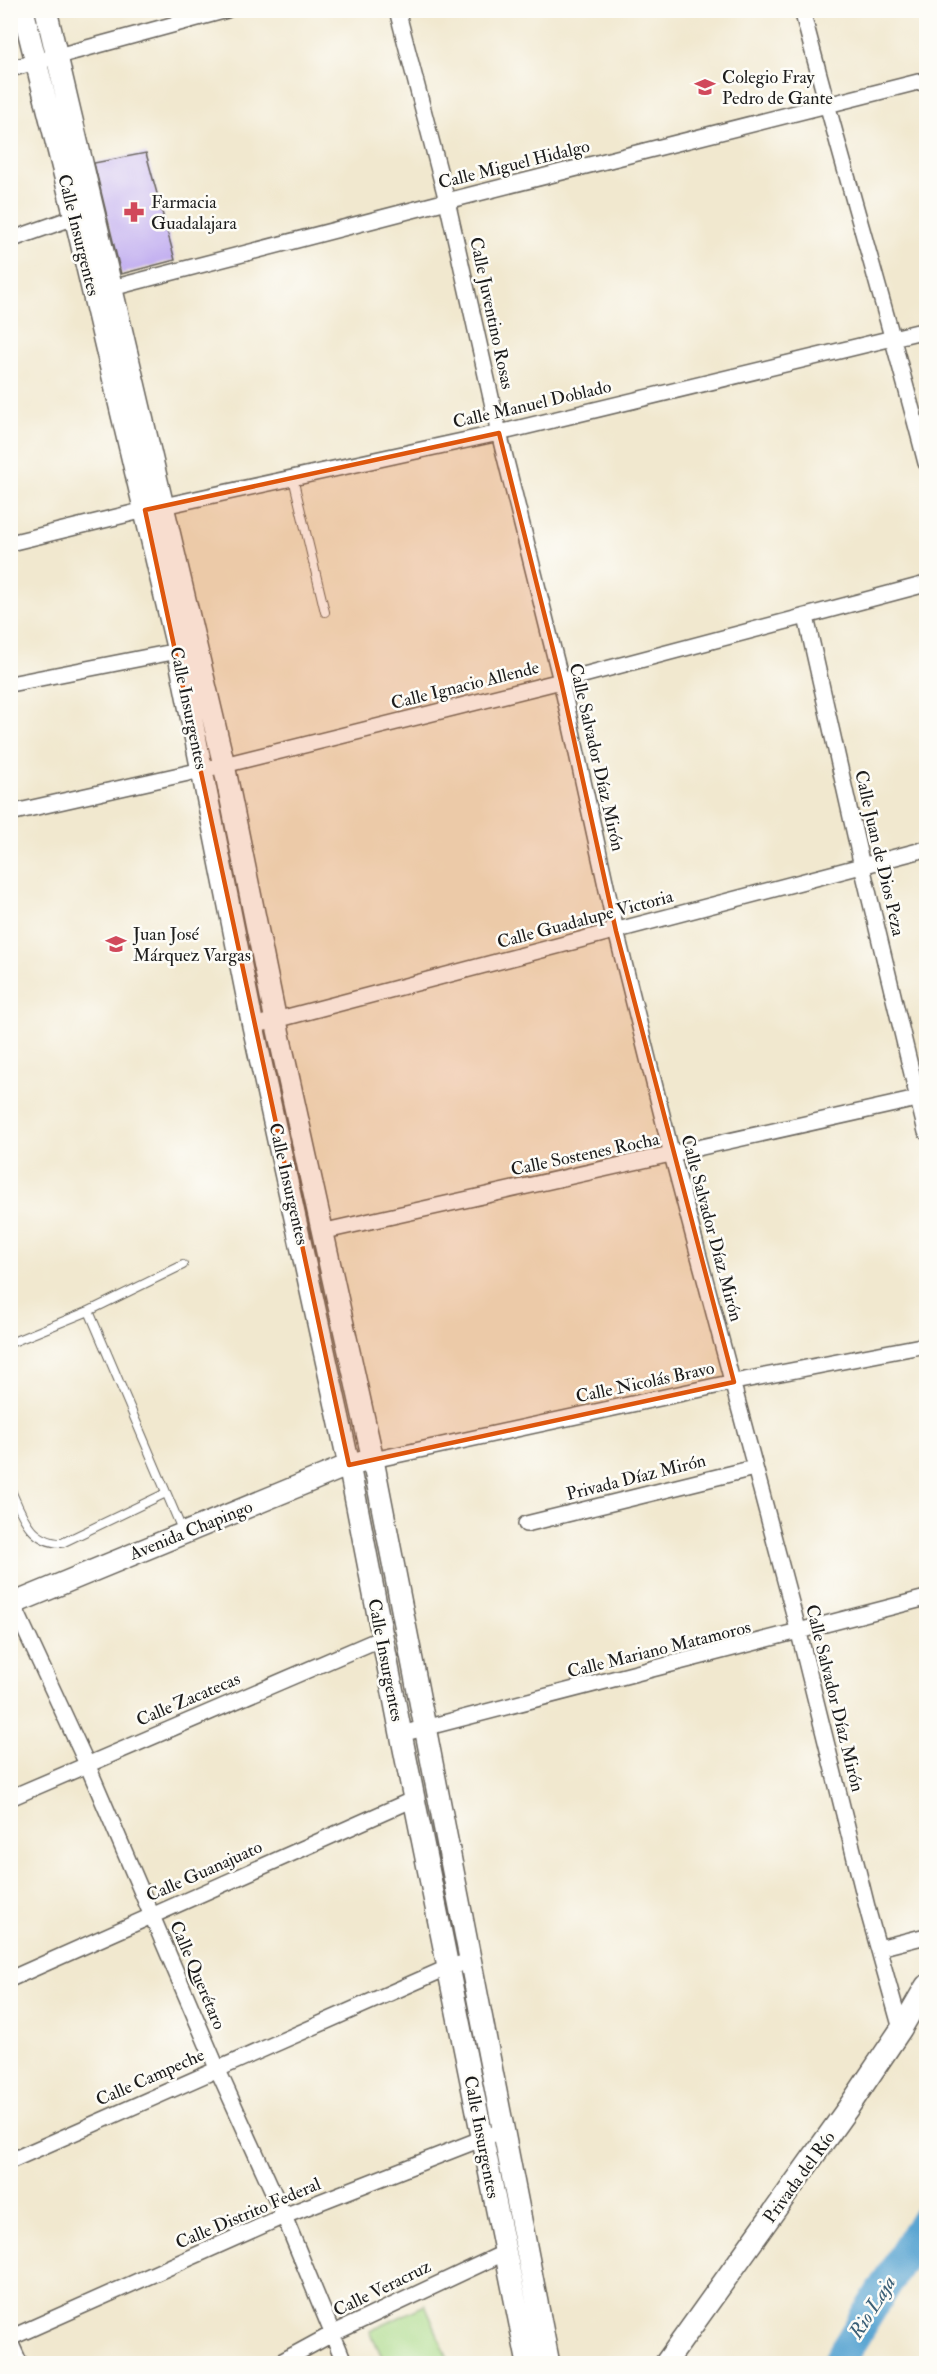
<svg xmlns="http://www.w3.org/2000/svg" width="937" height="2374" viewBox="0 0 937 2374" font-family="'IM FELL Double Pica',serif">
	<rect width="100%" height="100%" fill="#fdfcf7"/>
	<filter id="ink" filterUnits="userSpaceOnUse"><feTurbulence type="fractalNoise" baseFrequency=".0167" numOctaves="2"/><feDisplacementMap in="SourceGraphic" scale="12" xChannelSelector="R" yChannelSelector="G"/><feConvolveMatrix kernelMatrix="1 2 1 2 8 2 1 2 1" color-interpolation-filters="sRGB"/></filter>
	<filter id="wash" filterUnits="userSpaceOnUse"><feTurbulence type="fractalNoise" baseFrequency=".008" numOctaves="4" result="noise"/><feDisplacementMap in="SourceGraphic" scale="24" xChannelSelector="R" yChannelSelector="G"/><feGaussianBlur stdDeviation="1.35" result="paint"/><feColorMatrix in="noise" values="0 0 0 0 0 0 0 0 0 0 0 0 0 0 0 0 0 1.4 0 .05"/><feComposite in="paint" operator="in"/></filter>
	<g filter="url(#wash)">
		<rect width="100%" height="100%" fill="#f1e8cf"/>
		<path fill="#a9d987" stroke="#627a52" stroke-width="1.5" d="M425,2305L450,2363H385L370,2331Z"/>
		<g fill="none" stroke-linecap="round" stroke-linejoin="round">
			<path stroke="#5aa5d2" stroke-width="32" d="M837,2364L926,2219"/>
		</g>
		<g id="blocks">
			<path fill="#c0acf0" d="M146,153L175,260L121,274L94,163Z"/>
		</g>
	</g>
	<g filter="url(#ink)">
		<use href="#blocks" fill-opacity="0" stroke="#67635b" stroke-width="1.5"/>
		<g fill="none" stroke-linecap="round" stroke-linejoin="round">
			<g stroke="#67635b" stroke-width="10">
				<path id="lane" d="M293,478L325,612
					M89,1311L183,1532
					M10,1343L89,1311L183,1265
					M10,1488C21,1513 30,1543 62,1543L166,1493"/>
			</g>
			<g stroke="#67635b" stroke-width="18">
				<path id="street" d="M397,10L447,201L499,433L561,681L616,931L672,1155L799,1633L869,1915L901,2029
					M802,10C841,162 887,311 926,463
					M10,69L227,10
					M10,240L75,217
					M104,290L447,201L926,80
					M10,543L145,510L499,433L926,330
					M806,617L862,866L926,1132
					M10,684L178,651
					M10,813L224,765L561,681L926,584
					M253,1026L926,849
					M321,1232L926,1097
					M373,1460L734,1382L926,1345
					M526,1524L754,1468
					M13,1604L87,1764L217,2068L284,2216L345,2364
					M401,1734L926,1598
					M10,1798L382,1638
					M879,1948L926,1936
					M10,1979L414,1799
					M10,2161L449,1967L471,1961
					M10,2338L284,2216L504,2130
					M10,2342L20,2364
					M277,2364L332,2334L506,2252"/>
			</g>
			<g stroke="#67635b" stroke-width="24">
				<path id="secondary" d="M23,10L75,217L178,651L253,1026L349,1465L401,1734L528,2364
					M46,10L224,765L276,1021L373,1460L549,2364
					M10,1605L349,1465L363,1462
					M665,2364L848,2108L901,2029L926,1986"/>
			</g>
			<use href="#lane" stroke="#fff" stroke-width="8"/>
			<use href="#street" stroke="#fff" stroke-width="15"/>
			<use href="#secondary" stroke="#fff" stroke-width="21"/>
		</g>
	</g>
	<path fill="#de560d" fill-opacity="0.2" stroke="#de560d" stroke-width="4.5" stroke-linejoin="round" d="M499,433L561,681L616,931L734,1382L349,1465L145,510Z"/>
	<defs>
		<g id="school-bare" transform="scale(1.62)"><path d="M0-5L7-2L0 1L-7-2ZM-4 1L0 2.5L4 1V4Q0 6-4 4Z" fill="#d1495b" stroke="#fdfcf7" stroke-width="2.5" paint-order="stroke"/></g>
		<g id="pharmacy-bare" transform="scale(1.62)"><path d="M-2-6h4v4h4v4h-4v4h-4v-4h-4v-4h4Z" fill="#d1495b" stroke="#fdfcf7" stroke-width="2.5" paint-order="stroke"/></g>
	</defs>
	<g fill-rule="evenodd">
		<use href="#school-bare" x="705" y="87"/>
		<use href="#pharmacy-bare" x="134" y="212"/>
		<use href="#school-bare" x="116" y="944"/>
	</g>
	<g text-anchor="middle" stroke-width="5" stroke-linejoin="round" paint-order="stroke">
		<g font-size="18" fill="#1c1c1c" stroke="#fdfcf7" text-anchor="start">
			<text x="722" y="83">Colegio Fray<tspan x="722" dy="21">Pedro de Gante</tspan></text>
			<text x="151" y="208">Farmacia<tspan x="151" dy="21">Guadalajara</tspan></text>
			<text x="133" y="940">Juan José<tspan x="133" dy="21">Márquez Vargas</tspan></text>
		</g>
		<g font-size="18" fill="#1c1c1c" stroke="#fdfcf7">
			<text transform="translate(514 164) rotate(-14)" y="6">Calle Miguel Hidalgo</text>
			<text transform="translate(79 235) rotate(76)" y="6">Calle Insurgentes</text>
			<text transform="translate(492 313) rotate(78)" y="6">Calle Juventino Rosas</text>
			<text transform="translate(532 404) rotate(-13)" y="6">Calle Manuel Doblado</text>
			<text transform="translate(465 685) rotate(-14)" y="6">Calle Ignacio Allende</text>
			<text transform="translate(189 708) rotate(78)" y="6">Calle Insurgentes</text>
			<text transform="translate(597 757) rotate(77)" y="6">Calle Salvador Díaz Mirón</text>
			<text transform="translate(880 853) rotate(77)" y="6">Calle Juan de Dios Peza</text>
			<text transform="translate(585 919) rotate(-15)" y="6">Calle Guadalupe Victoria</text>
			<text transform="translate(585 1154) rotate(-12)" y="6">Calle Sostenes Rocha</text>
			<text transform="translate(289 1184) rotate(77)" y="6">Calle Insurgentes</text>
			<text transform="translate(712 1228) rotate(75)" y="6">Calle Salvador Díaz Mirón</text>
			<text transform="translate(645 1382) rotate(-12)" y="6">Calle Nicolás Bravo</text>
			<text transform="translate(636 1477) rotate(-14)" y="6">Privada Díaz Mirón</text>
			<text transform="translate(191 1530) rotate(-22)" y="6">Avenida Chapingo</text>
			<text transform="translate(659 1649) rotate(-14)" y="6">Calle Mariano Matamoros</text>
			<text transform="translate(386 1660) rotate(79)" y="6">Calle Insurgentes</text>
			<text transform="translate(835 1698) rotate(76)" y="6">Calle Salvador Díaz Mirón</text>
			<text transform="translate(188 1699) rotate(-23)" y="6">Calle Zacatecas</text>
			<text transform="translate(204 1871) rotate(-24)" y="6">Calle Guanajuato</text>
			<text transform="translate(198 1975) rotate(67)" y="6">Calle Querétaro</text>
			<text transform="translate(150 2077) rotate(-24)" y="6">Calle Campeche</text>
			<text transform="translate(482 2137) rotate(79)" y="6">Calle Insurgentes</text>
			<text transform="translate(799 2177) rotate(-54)" y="6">Privada del Río</text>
			<text transform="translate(248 2213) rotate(-23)" y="6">Calle Distrito Federal</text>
			<text transform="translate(382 2288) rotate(-26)" y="6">Calle Veracruz</text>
		</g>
		<g font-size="20" font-style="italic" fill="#3b6077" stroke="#fdfcf7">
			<text transform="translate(872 2307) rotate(-58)" y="7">Rio Laja</text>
		</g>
	</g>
	<rect width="937" height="2374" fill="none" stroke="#fdfcf7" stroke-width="36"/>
</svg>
